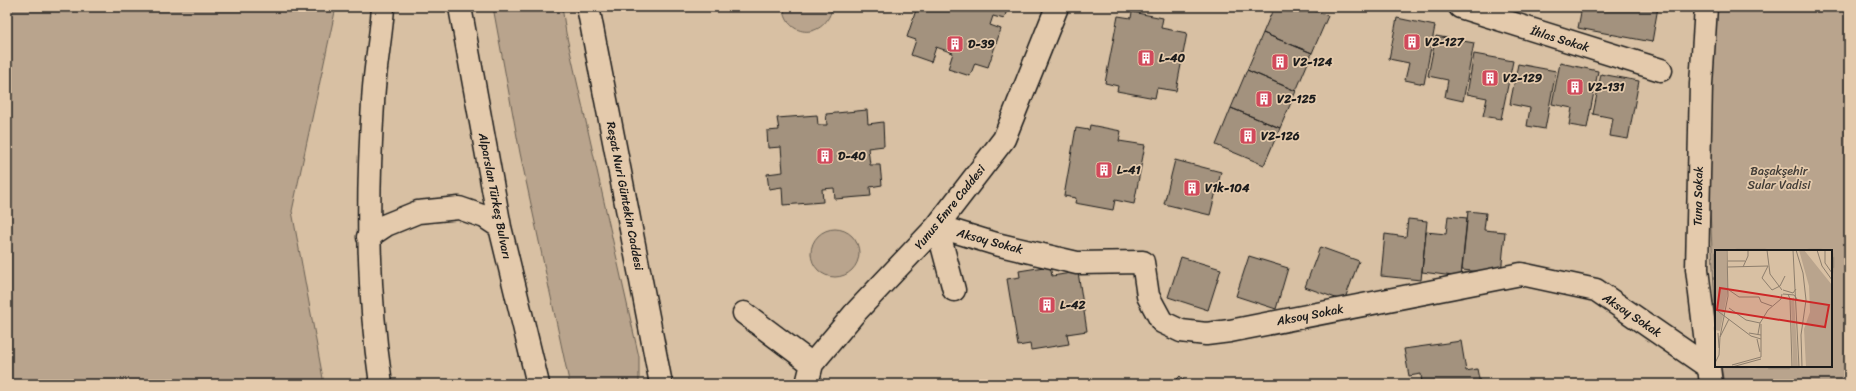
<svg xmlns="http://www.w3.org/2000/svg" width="1856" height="391" viewBox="0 0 1856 391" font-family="Sriracha,sans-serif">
	<rect width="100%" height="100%" fill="#d8c0a3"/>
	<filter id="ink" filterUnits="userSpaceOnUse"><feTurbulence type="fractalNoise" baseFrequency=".025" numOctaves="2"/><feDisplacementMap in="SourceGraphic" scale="8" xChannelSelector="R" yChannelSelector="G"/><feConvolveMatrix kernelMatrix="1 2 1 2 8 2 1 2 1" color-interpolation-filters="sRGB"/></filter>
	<g filter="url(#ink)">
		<path fill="#b9a48d" stroke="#6a6054" d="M7,7H336L292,211L324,384H7Z
			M493,7H562L566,33L639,357V384H571L569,381L520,153Z
			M784,7H832V9C823,42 784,36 784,7Z
			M1716,7H1849V384H1724L1721,366H1831V251H1716V325L1708,173Z
			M811 253a24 24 0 1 1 48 0a24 24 0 1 1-48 0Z"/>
		<path fill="#a3927e" stroke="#1c1c1c" d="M917,7H1008L1004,19L993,16L990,25L1001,29L988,67L975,63L970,76L948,69L953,53L936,47L931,62L911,55L916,40L907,37Z
			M1274,7H1306L1328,16L1312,53L1263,33Z
			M1582,7H1658L1652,42L1578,28Z
			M1132,12L1163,18L1161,28L1187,33L1176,91L1157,88L1155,98L1117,91L1118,86L1105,83L1118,16L1131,18Z
			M1397,18L1435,26L1424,84L1405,80L1409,63L1389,59Z
			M1263,33L1312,53L1296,91L1247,70Z
			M1436,36L1474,43L1463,101L1445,97L1448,80L1428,76Z
			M1474,54L1513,61L1501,119L1483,116L1487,98L1467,94Z
			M1560,63L1598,71L1587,128L1569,125L1572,108L1552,104Z
			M1518,64L1556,71L1545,129L1527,126L1530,108L1510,104Z
			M1247,70L1296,91L1280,128L1231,108Z
			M1601,74L1639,81L1628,139L1610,136L1613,118L1593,114Z
			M1231,108L1280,128L1264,165L1216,145Z
			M867,110L868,124L883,122L884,146L868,148L870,165H880L882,185L870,187L871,196L835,199L834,188L822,189L823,202L783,205L782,187L769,189L767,174L783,172L781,147L768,148L767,131L779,130L777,118L817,115L818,125H827L826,114Z
			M1090,125L1121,131L1119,141L1145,145L1134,204L1115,200L1113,210L1075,203L1076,198L1064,196L1076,128L1089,130Z
			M1175,160L1221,172L1210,215L1164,204Z
			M1468,211L1486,213L1484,230L1505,232L1501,274L1462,270Z
			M1448,216L1467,218L1461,277L1422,272L1426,232L1446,234Z
			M1408,219L1427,221L1421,280L1381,276L1385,234L1406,237Z
			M1320,247L1359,261L1344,301L1305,287Z
			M1249,256L1288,268L1276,309L1236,296Z
			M1181,257L1221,269L1208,310L1168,297Z
			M1050,266L1052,276L1078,272L1087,331L1067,334L1069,344L1031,350L1030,344L1018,346L1007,279L1020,277L1019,271Z
			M1461,341L1466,371L1477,369L1480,384H1422L1421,374L1409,376L1404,349Z
			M1180,376L1187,384H1172Z"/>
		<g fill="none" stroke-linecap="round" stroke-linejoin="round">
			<g stroke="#1c1c1c" stroke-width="25">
				<path id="minor" d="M1460,7L1661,70
					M1706,7L1701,84L1697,269L1711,384
					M937,226L996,244L1077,263L1143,262L1148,296L1162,322L1181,331L1206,334L1230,331L1521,274L1596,290L1708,367
					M937,226L954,290
					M744,313L812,364
					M807,384L812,364L854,314L937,226L1004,139L1057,7"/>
			</g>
			<g stroke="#1c1c1c" stroke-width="25">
				<path id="major" d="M460,7L500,227L538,384
					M588,7L661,384
					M368,237L386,225L418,212L459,208L485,217L500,227
					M381,384C367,289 367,199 373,103C374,71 381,39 383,7"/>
			</g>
			<use href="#minor" stroke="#e4caac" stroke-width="22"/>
			<use href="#major" stroke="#e4caac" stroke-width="22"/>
		</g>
	</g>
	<defs>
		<g id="building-square" transform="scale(0.9)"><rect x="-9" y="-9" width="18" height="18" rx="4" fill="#d1495b" stroke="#e4caac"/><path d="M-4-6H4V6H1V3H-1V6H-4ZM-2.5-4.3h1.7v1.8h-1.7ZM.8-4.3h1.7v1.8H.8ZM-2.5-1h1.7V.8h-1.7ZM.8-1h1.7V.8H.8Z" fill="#fff"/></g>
	</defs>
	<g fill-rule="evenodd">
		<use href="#building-square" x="1412" y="42"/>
		<use href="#building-square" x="955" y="44"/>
		<use href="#building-square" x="1146" y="58"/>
		<use href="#building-square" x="1280" y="62"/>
		<use href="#building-square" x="1490" y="78"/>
		<use href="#building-square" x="1575" y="87"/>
		<use href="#building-square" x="1264" y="99"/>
		<use href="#building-square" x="1248" y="136"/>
		<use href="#building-square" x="825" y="156"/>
		<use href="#building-square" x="1104" y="170"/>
		<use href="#building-square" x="1192" y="188"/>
		<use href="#building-square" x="1047" y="305"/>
	</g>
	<g text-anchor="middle" stroke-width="3.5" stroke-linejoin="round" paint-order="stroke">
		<g font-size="12" fill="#1c1c1c" stroke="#e4caac">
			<text transform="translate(1560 39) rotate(17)" y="4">İhlas Sokak</text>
			<text transform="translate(495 196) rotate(79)" y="4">Alparslan Türkeş Bulvarı</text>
			<text transform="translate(625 196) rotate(79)" y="4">Reşat Nuri Güntekin Caddesi</text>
			<text transform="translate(1698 196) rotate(-89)" y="4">Tuna Sokak</text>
			<text transform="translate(950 207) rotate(-51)" y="4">Yunus Emre Caddesi</text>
			<text transform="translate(990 241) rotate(15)" y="4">Aksoy Sokak</text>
			<text transform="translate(1310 315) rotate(-11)" y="4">Aksoy Sokak</text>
			<text transform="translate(1632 315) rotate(34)" y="4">Aksoy Sokak</text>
		</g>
		<g font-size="12" font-weight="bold" fill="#1c1c1c" stroke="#e4caac" text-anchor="start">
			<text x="1425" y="46">V2-127</text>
			<text x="968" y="48">D-39</text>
			<text x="1159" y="62">L-40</text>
			<text x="1293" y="66">V2-124</text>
			<text x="1503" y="82">V2-129</text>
			<text x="1588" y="91">V2-131</text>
			<text x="1277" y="103">V2-125</text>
			<text x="1261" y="140">V2-126</text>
			<text x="838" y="160">D-40</text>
			<text x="1117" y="174">L-41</text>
			<text x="1205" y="192">V1k-104</text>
			<text x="1060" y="309">L-42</text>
		</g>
		<g font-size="12" fill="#433e38" stroke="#e4caac">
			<text x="1779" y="175">Başakşehir<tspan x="1779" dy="14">Sular Vadisi</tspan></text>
		</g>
	</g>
	<g transform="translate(1715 250)">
		<rect width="117" height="117" fill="#d8c0a3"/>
		<path d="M0,0H11L12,17L13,41L5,81L0,80ZM84,0H89L117,35V117H91L89,79L95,62L94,36ZM79,47L83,117H78L76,51Z" fill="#b9a48d"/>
		<path fill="none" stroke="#8d7e6d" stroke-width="1" d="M52,0L55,24L67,40M78,0L84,117M81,0L88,23M102,0L107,16L117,30M110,0V13L117,23M13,11H30M53,16L47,28L57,40L65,36L70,26M13,17L53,16M28,17L33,6V0M14,40L24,47H44L46,52L57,56M68,40L78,43L81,39M68,44L79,45L82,49M73,44L75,49L77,117M14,58L31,70L45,73M0,59L36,86L46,89M46,74V107M3,83L4,98M34,83L46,85M43,84L45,73L53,60L66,49L67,44M5,87L13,46L12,0M42,89L45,102M0,113L4,105L5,87L14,69M17,115L46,107M17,117L46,109M87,117L86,85L91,50L88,23"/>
		<path fill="#cd2727" fill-opacity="0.15" stroke="#cd2727" stroke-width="2" d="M5,38L114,55L110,77L2,60Z"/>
		<rect width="117" height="117" fill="none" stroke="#1c1c1c" stroke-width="2"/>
	</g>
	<rect width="1856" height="391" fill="none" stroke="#e4caac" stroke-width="24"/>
	<rect x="12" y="12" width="1832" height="367" fill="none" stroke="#1c1c1c" stroke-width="1.5" filter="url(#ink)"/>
</svg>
